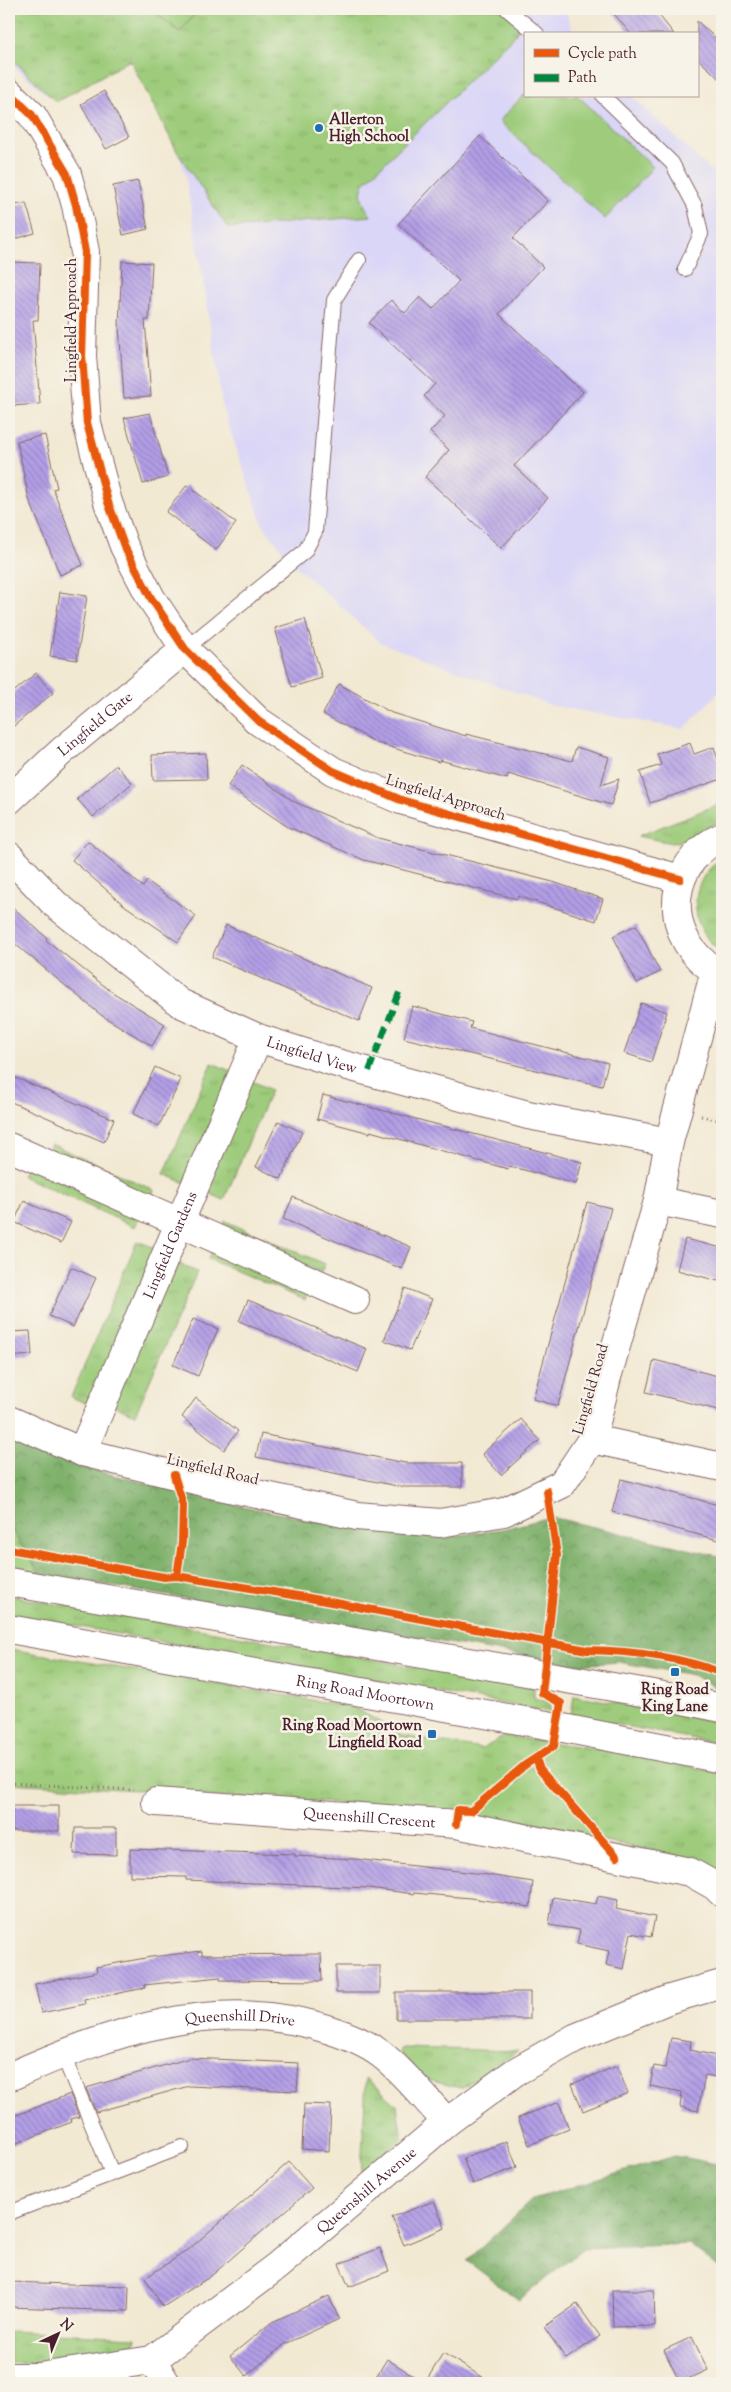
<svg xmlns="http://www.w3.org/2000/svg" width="731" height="2392" viewBox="0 0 731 2392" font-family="'Sorts Mill Goudy',serif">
	<defs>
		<pattern id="grass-tufts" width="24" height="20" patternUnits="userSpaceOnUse" patternTransform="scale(1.25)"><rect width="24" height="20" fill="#9ecc7b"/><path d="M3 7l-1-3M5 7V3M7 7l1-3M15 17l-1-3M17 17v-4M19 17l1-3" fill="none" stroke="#8aaf6a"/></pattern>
		<pattern id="forest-crowns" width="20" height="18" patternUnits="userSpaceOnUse" patternTransform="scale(1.25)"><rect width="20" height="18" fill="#7eb06b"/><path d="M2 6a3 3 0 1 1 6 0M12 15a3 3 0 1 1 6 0" fill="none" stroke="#698f58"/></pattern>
		<pattern id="building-back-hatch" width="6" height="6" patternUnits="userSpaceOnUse" patternTransform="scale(1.25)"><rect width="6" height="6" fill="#b29fe7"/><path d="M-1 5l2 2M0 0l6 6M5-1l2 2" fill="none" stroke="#9381bb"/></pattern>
	</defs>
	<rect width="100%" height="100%" fill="#f7f3e8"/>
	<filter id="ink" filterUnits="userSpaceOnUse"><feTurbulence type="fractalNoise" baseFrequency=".02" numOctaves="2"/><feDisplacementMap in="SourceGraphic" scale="10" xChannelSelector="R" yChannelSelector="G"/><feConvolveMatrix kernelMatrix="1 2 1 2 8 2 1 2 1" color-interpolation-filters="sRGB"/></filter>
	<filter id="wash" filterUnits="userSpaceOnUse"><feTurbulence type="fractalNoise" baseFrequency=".0096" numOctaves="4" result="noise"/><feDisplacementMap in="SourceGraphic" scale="20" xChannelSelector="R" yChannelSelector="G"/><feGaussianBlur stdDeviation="1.12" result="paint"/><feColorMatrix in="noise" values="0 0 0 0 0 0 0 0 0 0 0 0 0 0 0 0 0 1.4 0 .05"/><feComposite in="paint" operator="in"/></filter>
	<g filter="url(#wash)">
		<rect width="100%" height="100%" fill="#f2e9d3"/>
		<path fill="#dad6f7" d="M9,9H565L574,34H525V96H632L722,181V689L684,729L553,706L381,643L291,562L263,525L223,410L205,291L185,173L178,153L130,60L56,102L9,63Z"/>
		<path fill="url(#grass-tufts)" stroke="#747653" d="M9,9H151L180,32L199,9H519L518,29L514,36L365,182C357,195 364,204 371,216L228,228L178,153L130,60L56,102L9,56Z
			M722,803V820L682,841L672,843L638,836Z
			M722,859V952C688,930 686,880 722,859Z
			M212,1063L233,1072L185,1183L164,1174Z
			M250,1080L271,1090L224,1200L202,1190Z
			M51,1144L154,1190L150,1200L46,1154Z
			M27,1165L140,1216L135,1227L22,1176Z
			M225,1221L325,1264L321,1273L221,1231Z
			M137,1241L158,1249L93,1406L71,1397Z
			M213,1248L310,1290L305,1300L208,1259Z
			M173,1261L197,1272L135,1415L110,1404Z
			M9,1526L40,1574L9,1569Z
			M9,1596L534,1688V1698L550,1702V1712L9,1614Z
			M9,1649L353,1707L404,1736L482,1749L505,1736L619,1752L722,1773V1876L687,1858L622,1844L435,1813L366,1804L167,1795L158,1791L9,1783Z
			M574,1695L722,1723V1744L571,1716Z
			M401,2048L518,2051L461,2088L427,2080L399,2053Z
			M366,2078L397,2105L402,2139L361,2174Z
			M9,2331L136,2337L135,2343C94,2358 52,2364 9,2363Z"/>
		<path fill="url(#forest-crowns)" stroke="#64684b" d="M9,1435L71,1464L202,1498L357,1529L454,1536L503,1529L551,1517L722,1557V1691L693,1675L618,1662L578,1665L40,1574L9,1526Z
			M675,2156L722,2165V2270L689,2244L583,2249L519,2300L467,2261L533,2199Z"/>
		<path fill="#9ecc7b" stroke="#747653" d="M151,9H199L180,32Z
			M525,94V96H578L653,167L605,219L499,121Z"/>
		<g id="blocks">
			<path fill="url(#building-back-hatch)" d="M610,9H654L674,34H631Z
				M697,21L722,44V81L697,58Z
				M104,91L129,137L106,149L81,104Z
				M480,136L548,201L513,238L543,267L499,314L583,392L514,466L548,498L501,548L425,477L449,450L430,432L445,416L424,396L435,384L369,323L391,300L405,313L420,297L433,309L459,281L398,224Z
				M138,181L148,229L123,235L113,186Z
				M26,203L35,233L9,241V206Z
				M122,261L152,263L149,320H145L151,396L124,398L119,326Z
				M11,262L40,263L38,320H33L40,404L12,406L9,359Z
				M150,413L168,477L143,484L124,418Z
				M45,435L57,488L53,489L83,565L60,575L29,499L17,441Z
				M187,485L236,523L216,550L166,512Z
				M60,592L87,596L77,660L50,656Z
				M305,619L322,678L292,687L275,628Z
				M36,673L53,693L9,730V696Z
				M339,684L392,713L466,736V734L572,761L576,747L609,757L601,785L619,779L611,805L508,774L507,779L440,760L439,762L377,743L323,714Z
				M690,743L694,754L714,747L722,772V779L650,803L640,772L661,765L657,754Z
				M206,753L207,779L153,780L152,755Z
				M116,765L132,783L93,817L77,799Z
				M242,765L295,802L378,838L553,882L603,899L596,921L518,896L517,899L364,860L288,827L228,786Z
				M88,841L143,887L147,881L196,916L178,942L124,905L72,860Z
				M9,904L47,938L46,940L112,992L165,1024L152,1046L101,1015L9,939Z
				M226,925L372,988L359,1021L212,957Z
				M636,925L660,972L637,983L613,936Z
				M641,1003L667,1012L651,1062L624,1053Z
				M412,1006L472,1022L470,1028L608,1063L602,1086L404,1038Z
				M155,1067L181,1079L159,1126L133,1114Z
				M9,1075L114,1119L104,1142L9,1101Z
				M323,1095L582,1162L576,1184L509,1166L508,1169L370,1131V1133L317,1119Z
				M278,1121L302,1132L281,1179L256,1167Z
				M293,1197L411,1247L402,1269L283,1219Z
				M24,1201L71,1222L61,1243L14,1222Z
				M587,1202L611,1208L558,1406L533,1399Z
				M685,1239L722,1248V1282L677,1270Z
				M71,1267L96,1278L73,1327L49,1316Z
				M405,1288L432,1299L410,1350L384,1340Z
				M248,1300L367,1349L358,1372L239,1321Z
				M193,1319L218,1329L198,1376L173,1365Z
				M30,1331L32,1355L9,1357V1332Z
				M654,1360L722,1377V1411L646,1392Z
				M196,1398L238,1431L224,1450L182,1417Z
				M521,1419L540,1440L501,1475L482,1454Z
				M261,1434L405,1463H462V1487H402L256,1457Z
				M621,1479L722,1506V1541L612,1512Z
				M12,1806H59V1831H12Z
				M75,1828H116V1855L74,1854Z
				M130,1849L295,1854V1856L355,1859L475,1873L533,1882L530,1907L470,1898L414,1893V1894L369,1888L186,1880V1877L130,1876Z
				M598,1896L618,1900L616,1909L655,1917L651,1937L631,1933L624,1969L606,1965L609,1951L577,1944L580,1930L549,1925L553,1897L596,1904Z
				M202,1951V1955L321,1954L322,1981L220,1980V1977L144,1985L145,1988L84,2000L85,2004L41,2013L35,1984L97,1972L96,1967L151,1957Z
				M336,1966H380V1993H336Z
				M396,1992H530V2019H396Z
				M671,2038L691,2041L690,2050L722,2057V2078L705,2075L698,2111L680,2107L682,2092L650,2086L654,2066L665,2068Z
				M190,2058L299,2063L297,2091L189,2086L96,2112L86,2088Z
				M617,2066L628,2093L583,2111L572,2084Z
				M70,2094L79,2117L71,2119L72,2122L9,2146V2118Z
				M559,2102L569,2129L529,2145L518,2118Z
				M304,2104L331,2105L329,2151L302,2149Z
				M507,2141L517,2167L473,2184L463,2158Z
				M289,2162L312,2188L211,2276L163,2307L145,2278L188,2250Z
				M434,2201L445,2228L404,2245L392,2217Z
				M380,2248L389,2271L349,2287L339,2264Z
				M9,2282L129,2286L128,2311L9,2307Z
				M612,2290H654L655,2326L613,2327Z
				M329,2296L339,2319L285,2344L246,2376L230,2356L272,2322Z
				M577,2304L600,2336L566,2359L544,2327Z
				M692,2337L708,2370L680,2383L664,2350Z
				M443,2353L492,2383H372L387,2359L425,2383Z"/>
		</g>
	</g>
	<g filter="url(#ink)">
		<use href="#blocks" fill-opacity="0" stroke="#856666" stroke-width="1"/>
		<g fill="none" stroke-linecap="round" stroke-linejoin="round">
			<g stroke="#856666" stroke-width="16">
				<path id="lane" d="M507,9L537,34
					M603,96L672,163L695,206L701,234L685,269
					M185,649L305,551L315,532L334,300L359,260
					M62,2053L112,2173
					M9,2213L182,2147"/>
			</g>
			<g stroke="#856666" stroke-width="30">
				<g id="street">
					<path d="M9,93L32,115L67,174L76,205L85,252L82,356L87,423L108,502L124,546L151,598L185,649L258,721L333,771L401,800L680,879"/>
					<path id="s1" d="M9,800L62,751L185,649"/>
					<path d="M722,837C677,856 663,912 692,950C700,960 709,969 722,973"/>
					<path id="s2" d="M9,856L55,904L180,1003L258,1038L337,1063L528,1115L669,1142"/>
					<path d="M9,1147L355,1300"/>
					<path d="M658,1201L722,1214"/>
					<path d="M9,1420L82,1452L207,1483L357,1516L440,1523L504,1512L562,1484L592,1439L607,1377L658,1201L669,1142L715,971"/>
					<path d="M592,1439L722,1467"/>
					<path id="s3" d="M82,1452L258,1038"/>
					<path id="s4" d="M156,1802L456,1824L690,1872L715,1886L722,1893"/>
					<path id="s5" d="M9,2077C110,2032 219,1993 330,2030C349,2036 371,2045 387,2059C408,2077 427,2101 447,2122"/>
					<path d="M152,2360L166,2383"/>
					<path id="s6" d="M9,2377H39L152,2360L277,2266L447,2122L515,2072L575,2038L670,1999L722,1984"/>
				</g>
			</g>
			<g stroke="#856666" stroke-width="30">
				<g id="highway">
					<path d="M9,1582L653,1694L722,1708"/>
					<path id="s7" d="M9,1629L558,1727L722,1759"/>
				</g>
			</g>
			<path stroke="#856666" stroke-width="3" stroke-dasharray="1 4" stroke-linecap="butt" d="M701,1116L722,1121
				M9,1783L134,1790
				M9,1890V1891"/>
			<use href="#lane" stroke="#fff" stroke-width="14"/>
			<use href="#street" stroke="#fff" stroke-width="28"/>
			<use href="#highway" stroke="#fff" stroke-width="28"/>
			<path stroke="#00873e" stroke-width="6" stroke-dasharray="12 6" stroke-linecap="butt" d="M369,1071L400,990"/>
			<g stroke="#f7f3e8" stroke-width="11">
				<path id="cycleway" d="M9,93L32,115L67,174L76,205L85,252L82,356L87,423L108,502L124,546L151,598L185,649L258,721L333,771L401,800L680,879
					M174,1475L183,1505L182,1542L177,1576
					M9,1549L164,1577L177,1576L304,1597L587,1650C632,1651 680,1657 722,1673
					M536,1758L540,1770L617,1857
					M456,1824L458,1810L471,1811L525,1765L554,1746L561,1703L542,1693L557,1555L547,1491"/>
			</g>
			<use href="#cycleway" stroke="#e8590c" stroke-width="8"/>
		</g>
	</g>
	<g fill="#1f6fb2" stroke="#f7f3e8" stroke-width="2">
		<circle cx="319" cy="128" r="5"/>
		<rect x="670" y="1667" width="10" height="10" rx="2.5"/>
		<rect x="427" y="1729" width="10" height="10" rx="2.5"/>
	</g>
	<g text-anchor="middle" stroke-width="5" stroke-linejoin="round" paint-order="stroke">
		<g font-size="15" font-weight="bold" fill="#4a1f2b" stroke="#f7f3e8" text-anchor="start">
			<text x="329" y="124">Allerton<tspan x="329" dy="17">High School</tspan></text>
			<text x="675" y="1694" text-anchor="middle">Ring Road<tspan x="675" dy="17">King Lane</tspan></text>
			<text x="422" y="1730" text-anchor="end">Ring Road Moortown<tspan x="422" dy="17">Lingfield Road</tspan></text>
		</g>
		<g font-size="15" fill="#4a1f2b" stroke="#f7f3e8">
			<text transform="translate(71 320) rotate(-90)" y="5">Lingfield Approach</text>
			<text dy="5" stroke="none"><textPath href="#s1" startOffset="115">Lingfield Gate</textPath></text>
			<text transform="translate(446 797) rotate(17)" y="5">Lingfield Approach</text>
			<text dy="5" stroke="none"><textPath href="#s2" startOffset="368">Lingfield View</textPath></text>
			<text dy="5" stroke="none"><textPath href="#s3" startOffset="225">Lingfield Gardens</textPath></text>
			<text transform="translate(590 1389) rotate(-74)" y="5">Lingfield Road</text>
			<text transform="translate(213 1469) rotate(13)" y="5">Lingfield Road</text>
			<text dy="5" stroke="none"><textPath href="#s7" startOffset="362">Ring Road Moortown</textPath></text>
			<text dy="5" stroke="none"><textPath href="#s4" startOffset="214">Queenshill Crescent</textPath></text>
			<text dy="5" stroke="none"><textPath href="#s5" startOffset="241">Queenshill Drive</textPath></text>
			<text dy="5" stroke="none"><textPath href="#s6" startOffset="418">Queenshill Avenue</textPath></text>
		</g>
	</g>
	<rect width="731" height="2392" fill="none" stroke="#f7f3e8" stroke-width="30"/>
	<rect x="524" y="32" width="175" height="65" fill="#f7f3e8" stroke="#b29e9c"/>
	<rect x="534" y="49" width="25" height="8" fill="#e8590c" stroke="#b29e9c"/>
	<text x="568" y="58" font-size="15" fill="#4a1f2b">Cycle path</text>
	<rect x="534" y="74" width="25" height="8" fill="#00873e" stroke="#b29e9c"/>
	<text x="568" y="82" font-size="15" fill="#4a1f2b">Path</text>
	<g transform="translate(58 2334) rotate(44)" stroke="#f7f3e8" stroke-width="4" paint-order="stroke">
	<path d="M0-4L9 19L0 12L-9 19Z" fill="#4a1f2b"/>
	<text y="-8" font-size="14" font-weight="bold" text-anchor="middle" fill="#4a1f2b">N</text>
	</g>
</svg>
